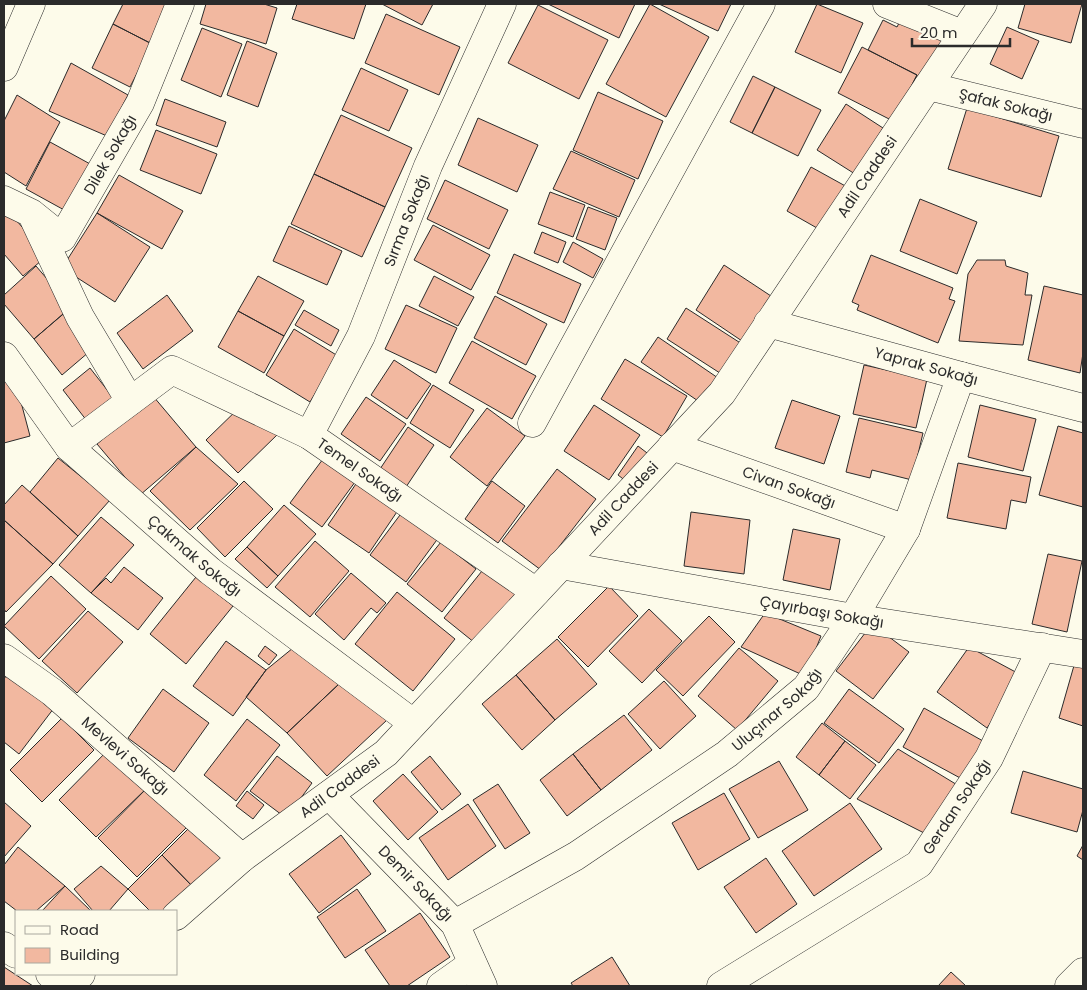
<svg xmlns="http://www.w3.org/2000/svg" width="1087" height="990" viewBox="0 0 1087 990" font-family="Poppins,sans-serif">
	<rect width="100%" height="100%" fill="#fdfbea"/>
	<path fill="#f2b8a0" stroke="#2b2b2b" d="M123,4H171L152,44L113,24Z
		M206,4H264L277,8L266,44L200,24Z
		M297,4H366L354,39L292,19Z
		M382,4H433L422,25Z
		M548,4H635L619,38Z
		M650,4L709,37L666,117L606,84Z
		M659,4H731L718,31Z
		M817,4L863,23L841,73L795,52Z
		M1025,4H1082L1071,43L1018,28Z
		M538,5L608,40L579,99L508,63Z
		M386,14L460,47L439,95L365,63Z
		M903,15L947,36L923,88L913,83L917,75L868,50L883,20L897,27Z
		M113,24L152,44L130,87L92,68Z
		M1007,27L1039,41L1022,79L990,64Z
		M202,28L242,44L221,97L181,80Z
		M247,41L277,53L258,107L227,95Z
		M862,47L917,75L893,121L838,93Z
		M71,63L128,95L107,136L49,111Z
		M361,68L408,90L389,131L342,110Z
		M753,76L775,87L752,133L730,122Z
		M775,87L821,110L798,156L752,133Z
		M598,92L663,121L638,179L573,150Z
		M17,95L60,122L26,186L4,172V121Z
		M165,99L226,122L217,147L156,125Z
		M846,104L883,128L855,174L817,150Z
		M967,108L1059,136L1041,197L948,169Z
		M341,115L412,148L385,207L314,174Z
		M478,118L538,145L517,192L458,165Z
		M156,130L217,154L201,194L140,170Z
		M50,142L92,165L66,211L26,189Z
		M571,151L635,180L619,217L553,189Z
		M811,167L849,188L824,232L787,211Z
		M314,174L385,207L362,257L291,224Z
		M119,175L183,211L162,249L97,213Z
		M445,180L508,210L489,249L427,219Z
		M550,192L585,205L573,237L538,224Z
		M920,199L977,222L957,274L900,251Z
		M4,206L47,256L23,276L4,254Z
		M588,207L617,218L605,250L576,239Z
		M97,213L150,247L115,302L62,268Z
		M433,225L490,255L471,290L414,260Z
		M289,226L342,251L327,285L273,261Z
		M542,232L566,242L558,263L534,253Z
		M573,242L603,259L593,278L563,262Z
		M514,254L581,284L564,323L497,293Z
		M871,255L953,288L949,299L955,301L938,343L857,310L859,305L852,302Z
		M977,260H1005L1006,266L1028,273L1025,295H1032L1023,345L959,341L968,274Z
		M724,265L774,298L745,343L696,310Z
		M36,266L71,307L34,339L4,304V295Z
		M258,276L304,301L284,336L238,311Z
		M434,276L474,297L458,326L419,306Z
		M1044,286L1083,295V353L1080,373L1028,360Z
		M167,295L193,331L143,369L117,333Z
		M495,296L547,324L526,365L474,338Z
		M406,305L457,328L436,373L385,349Z
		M686,308L742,344L723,375L667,339Z
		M68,310L96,346L62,375L34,339Z
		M304,310L339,330L331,346L295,325Z
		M238,311L284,336L264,373L218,347Z
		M294,329L338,356L310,402L266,375Z
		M658,337L721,380L704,405L641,362Z
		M472,341L536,376L512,419L449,383Z
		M625,359L687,396L663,437L601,399Z
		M394,360L431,384L407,419L371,395Z
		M864,365L927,379L916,428L853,414Z
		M90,368L115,400L87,421L63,390Z
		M13,372L30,436L4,443V374Z
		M433,385L474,410L450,448L410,423Z
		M153,396L196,447L140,495L97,444Z
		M366,397L406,424L380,461L341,434Z
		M792,400L840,416L824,464L775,448Z
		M243,404L279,433L238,473L206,440Z
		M594,405L640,435L609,480L564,451Z
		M980,405L1036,419L1023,471L968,457Z
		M487,408L525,436L487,486L450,457Z
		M859,418L923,433L912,480L872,470L870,478L846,472Z
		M1058,426L1083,433V507L1039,495Z
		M408,427L434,445L406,487L380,469Z
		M638,446L651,456L631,485L618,475Z
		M196,447L238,484L190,530L150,491Z
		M326,455L358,478L322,527L290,503Z
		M58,458L110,500L78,536L30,492Z
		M958,463L1031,477L1026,503L1011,500L1006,529L947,518Z
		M557,469L596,499L541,570L502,541Z
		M362,475L403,503L369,553L328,525Z
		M244,481L273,509L225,557L197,528Z
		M492,481L525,506L498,543L465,519Z
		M22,485L78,536L53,564L4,520V505Z
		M284,505L316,534L278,576L247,547Z
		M403,511L439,537L406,582L370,555Z
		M691,512L750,520L744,574L684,566Z
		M101,517L134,545L91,593L59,565Z
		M4,520L53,564L6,612L4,609Z
		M793,529L840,539L830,590L783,580Z
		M315,541L349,571L310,617L275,587Z
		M441,542L476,569L442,612L407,584Z
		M247,547L278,576L267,588L235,559Z
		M1048,554L1082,561L1067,632L1032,624Z
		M486,566L517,592L475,643L444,618Z
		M124,567L163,598L138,630L91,593L106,578L111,583Z
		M351,573L386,603L377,613L371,608L344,640L315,614Z
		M51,576L86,609L39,659L4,626Z
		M196,577L233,606L186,664L150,634Z
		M609,586L638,616L588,667L558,637Z
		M397,592L455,639L413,691L355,644Z
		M649,609L682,641L642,683L609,651Z
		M88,611L123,642L77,693L42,661Z
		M765,613L821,636L805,676L741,647Z
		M709,616L735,642L683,696L656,670Z
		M872,624L909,652L873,699L836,671Z
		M557,639L597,684L555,720L516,675Z
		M226,641L266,670L233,716L193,686Z
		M265,646L277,655L269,665L258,656Z
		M969,647L1023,676L987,728L937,692Z
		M293,648L340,683L287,733L246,697L266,670Z
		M739,648L778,681L737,730L698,696Z
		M1075,662L1083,664V726L1059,718Z
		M8,673L54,708L19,754L4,742V679Z
		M516,675L555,720L522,750L482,704Z
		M664,681L696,716L660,749L628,714Z
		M340,683L387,720L327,776L287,733Z
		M163,689L209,723L174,772L128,738Z
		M849,689L904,729L879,763L824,723Z
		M924,708L983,741L962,779L903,747Z
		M624,715L652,750L601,790L573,754Z
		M62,718L94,750L42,802L10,770Z
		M247,719L280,745L236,801L204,775Z
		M822,723L845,741L819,775L796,757Z
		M845,741L876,765L850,799L819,775Z
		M110,748L148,787L96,837L59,800Z
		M898,749L959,786L930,836L857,799Z
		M573,754L601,790L567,816L540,780Z
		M277,756L312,783L286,818L250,791Z
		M430,756L461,794L442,810L411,772Z
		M779,761L808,810L758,838L729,789Z
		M1023,771L1083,789V810L1077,832L1011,813Z
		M403,774L438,812L408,840L373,801Z
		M498,784L530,833L505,849L473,800Z
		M148,787L188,826L137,877L98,838Z
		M247,791L264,805L253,819L236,806Z
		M724,793L750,839L698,870L672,823Z
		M4,802L31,826L4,857Z
		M850,803L882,849L814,896L782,851Z
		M468,804L496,846L448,880L419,838Z
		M193,824L226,856L194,888L162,855Z
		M341,835L371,874L319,913L289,874Z
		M1083,845V860L1077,856Z
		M18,847L65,886L36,911H17L4,901V865Z
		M162,855L194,888L171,911H150L128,889Z
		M766,858L797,904L756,933L724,887Z
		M101,866L128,889L109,911H93L74,889Z
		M65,886L91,911H42Z
		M357,889L386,931L345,958L317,917Z
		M420,913L450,957L407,986H390L365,950Z
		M612,957L630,986H573L571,983Z
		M4,967L33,986H4Z
		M951,972L966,986H938Z"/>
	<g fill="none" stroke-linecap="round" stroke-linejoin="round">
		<g stroke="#2b2b2b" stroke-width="29">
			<g id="street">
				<path d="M887,4L962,34"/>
				<path d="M4,67L31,4"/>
				<path id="s1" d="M928,86L1083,124"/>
				<path id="s2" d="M4,200L31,213L62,238L140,103L180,4"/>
				<path d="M34,219L80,317L130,401"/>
				<path id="s3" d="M768,323L961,376L1083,408"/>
				<path id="s4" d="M4,356L69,447L210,571L413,723"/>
				<path d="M532,423L761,4"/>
				<path id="s5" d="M309,435L361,336L428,166L502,4"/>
				<path id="s6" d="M672,446L906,529"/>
				<path id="s7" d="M69,447L172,370L309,435L536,592"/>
				<path id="s8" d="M561,565L853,618L1083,654"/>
				<path id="s9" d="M4,658L52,692L242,858"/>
				<path id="s10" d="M329,795L455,924L483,986"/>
				<path id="s11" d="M176,916L242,858L386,753L722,393L983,4"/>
				<path id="s12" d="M455,924L576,856L727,754L806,688L853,618L906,529L961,376"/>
				<path d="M4,946L16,954"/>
				<path d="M50,974L73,976L81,974"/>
				<path d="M441,986L472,964"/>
				<path id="s13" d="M721,986L919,864L989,758L1042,647"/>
			</g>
		</g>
		<g stroke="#2b2b2b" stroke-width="29">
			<path id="secondary" d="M1069,986L1083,972"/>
		</g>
		<use href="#street" stroke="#fdfbea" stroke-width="28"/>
		<use href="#secondary" stroke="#fdfbea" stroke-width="28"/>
	</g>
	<g text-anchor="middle" stroke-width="4" stroke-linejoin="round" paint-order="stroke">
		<g font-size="15" fill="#2b2b2b" stroke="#fdfbea">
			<text dy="5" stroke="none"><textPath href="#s1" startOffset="80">Şafak Sokağı</textPath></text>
			<text dy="5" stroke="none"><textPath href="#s2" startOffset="166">Dilek Sokağı</textPath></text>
			<text dy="5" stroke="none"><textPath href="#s11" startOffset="1019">Adil Caddesi</textPath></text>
			<text dy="5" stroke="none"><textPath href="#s5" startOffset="236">Sırma Sokağı</textPath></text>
			<text dy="5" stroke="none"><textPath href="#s3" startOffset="164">Yaprak Sokağı</textPath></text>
			<text dy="5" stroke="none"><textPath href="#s7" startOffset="342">Temel Sokağı</textPath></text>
			<text dy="5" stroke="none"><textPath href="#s6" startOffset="124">Civan Sokağı</textPath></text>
			<text dy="5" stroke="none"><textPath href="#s11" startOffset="614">Adil Caddesi</textPath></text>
			<text dy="5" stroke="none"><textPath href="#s4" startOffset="278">Çakmak Sokağı</textPath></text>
			<text dy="5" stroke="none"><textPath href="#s8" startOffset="265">Çayırbaşı Sokağı</textPath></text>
			<text dy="5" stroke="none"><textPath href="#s12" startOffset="388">Uluçınar Sokağı</textPath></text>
			<text dy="5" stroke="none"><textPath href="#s9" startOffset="156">Mevlevi Sokağı</textPath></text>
			<text dy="5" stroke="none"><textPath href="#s11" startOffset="209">Adil Caddesi</textPath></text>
			<text dy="5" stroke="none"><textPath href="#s13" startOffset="301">Gerdan Sokağı</textPath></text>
			<text dy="5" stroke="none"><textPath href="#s10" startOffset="124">Demir Sokağı</textPath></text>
		</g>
	</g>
	<rect width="1087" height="990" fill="none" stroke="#2b2b2b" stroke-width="10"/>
	<rect x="15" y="910" width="162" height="65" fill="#fdfbea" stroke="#a9a89e"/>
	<rect x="25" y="926" width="25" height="8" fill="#fdfbea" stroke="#a9a89e"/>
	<text x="60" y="935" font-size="15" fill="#2b2b2b">Road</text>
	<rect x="25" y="948" width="25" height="15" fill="#f2b8a0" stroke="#a9a89e"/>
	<text x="60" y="960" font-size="15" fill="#2b2b2b">Building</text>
	<path d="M912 38v8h98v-8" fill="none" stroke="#2b2b2b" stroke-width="2.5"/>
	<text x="920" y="38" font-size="15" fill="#2b2b2b" stroke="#fdfbea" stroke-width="4" paint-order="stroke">20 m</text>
</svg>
